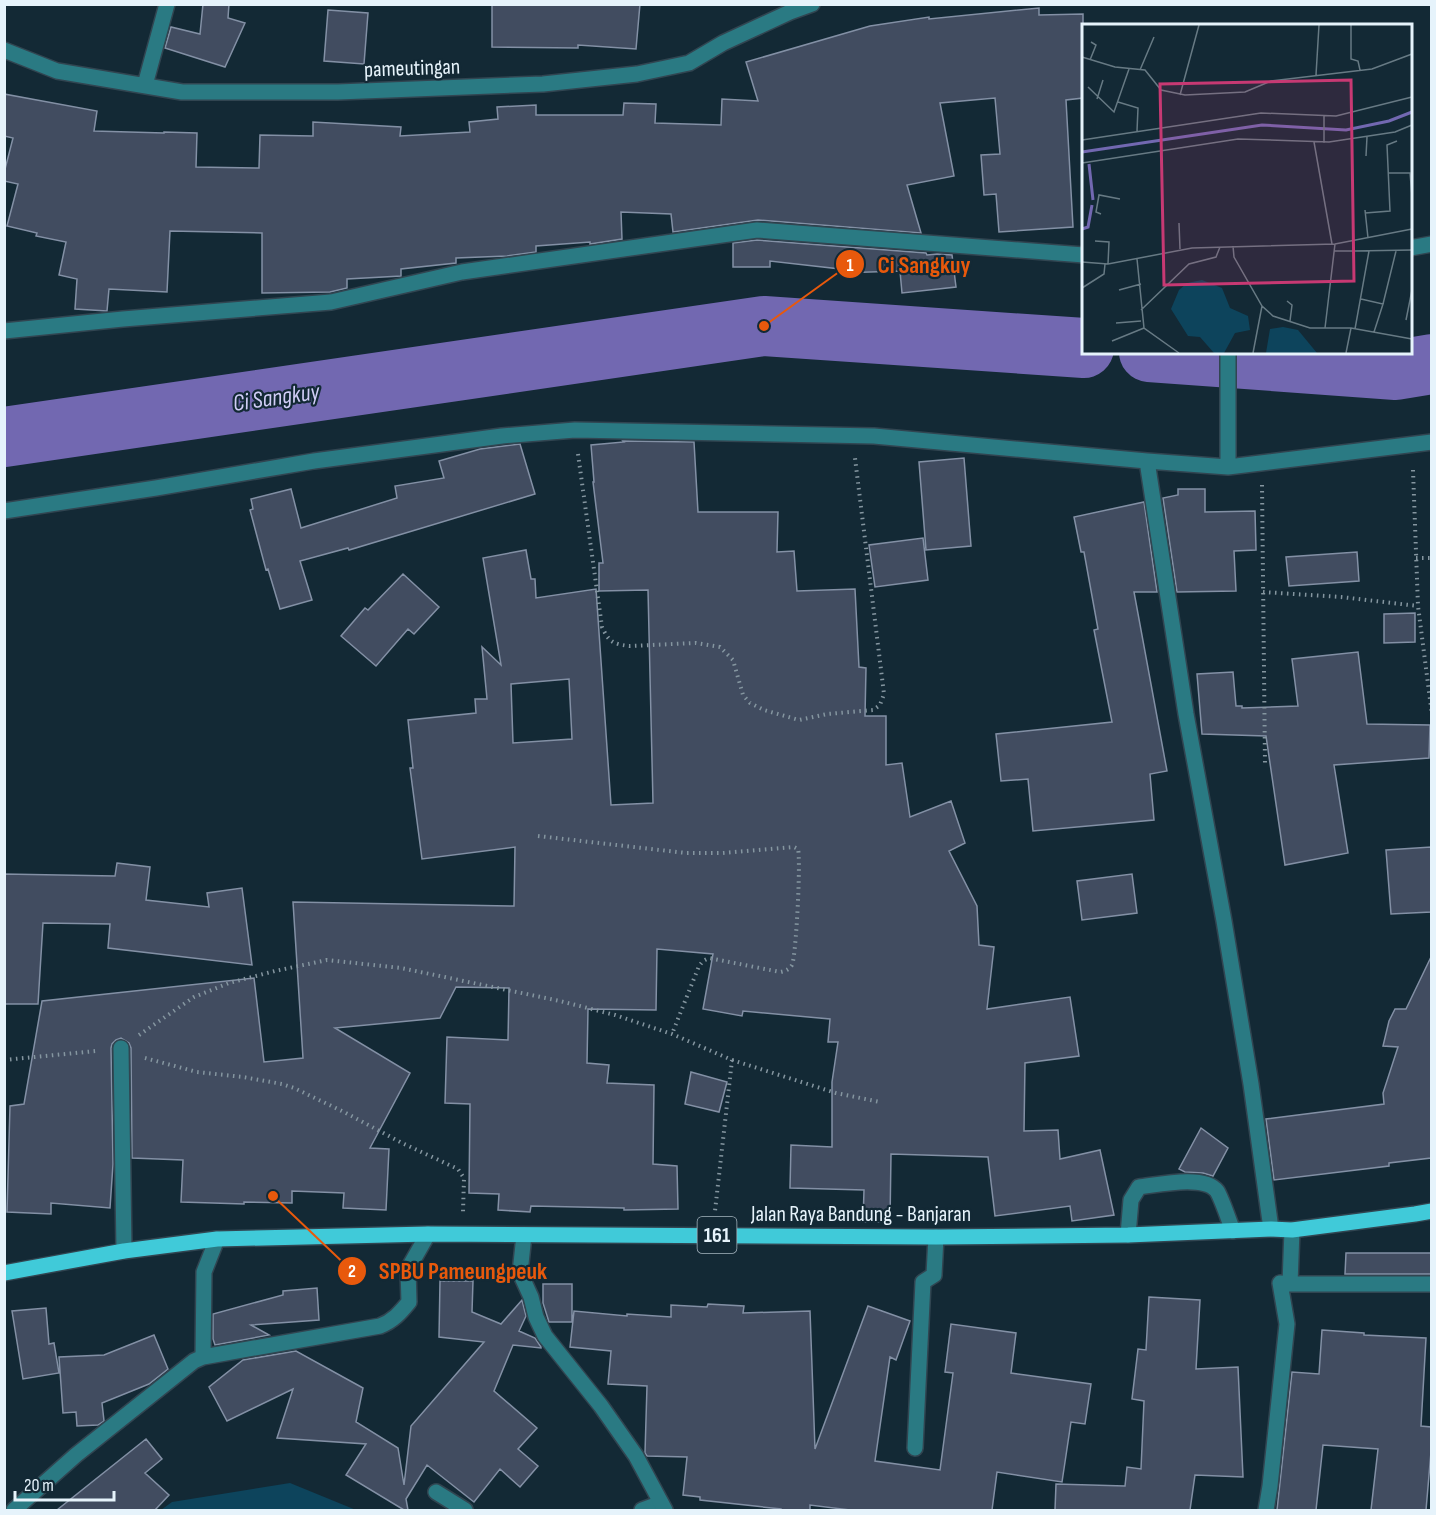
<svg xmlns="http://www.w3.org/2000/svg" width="1436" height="1515" viewBox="0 0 1436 1515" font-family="'Sofia Sans Condensed',sans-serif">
	<rect width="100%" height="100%" fill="#132935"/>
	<path fill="#0d445c" d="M290,1483L356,1510H161L172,1502Z"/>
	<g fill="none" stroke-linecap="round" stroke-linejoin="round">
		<path stroke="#7268b1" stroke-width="60" d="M1149,352L1396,370L1432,364
			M4,437L764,326L1084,348"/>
	</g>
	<path fill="#414c60" stroke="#8390a5" stroke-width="1.5" fill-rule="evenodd" d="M203,4H229L228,18L245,23L225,67L165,48L171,27L200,34Z
		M492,4H640L636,49L578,45V48L492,47Z
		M1039,8V15L1083,14V98L1066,100L1073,227L999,232L996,194L984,195L981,155L1000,154L995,98L940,103L954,176L907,185L921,233L758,220L673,232L671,214L621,212L622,239L590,244V242L536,246V252L507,256L456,258V263L401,269V276L347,279V288L330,292L262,293V233L170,231L167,292L109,289L107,311L75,309L77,279L59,275L66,242L36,236L37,233L7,226L18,184L4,181V173L13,138L4,136V94L97,111L94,131L164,133V132L197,133L196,167L259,168L260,135L313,136V122L401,127L400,136L470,132L469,122L498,119L497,107L536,105V115H623L624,103L656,104L655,123L721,125L722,99L758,101L746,62L870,26L929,17V19Z
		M328,10L368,13L364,64L324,61Z
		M757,240L926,253L927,255L937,254L952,255L956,287L902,293L900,271L840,273V269L770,261V267H733V243Z
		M623,441L694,442L698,512H778L777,552L794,551L797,591L855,589L859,667L866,668L865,716H886V765L902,763L910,817L951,801L965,843L949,851L977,906L979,945L994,947L987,1009L1070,997L1079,1056L1025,1063L1024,1131L1058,1130L1060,1159L1100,1150L1114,1215L1072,1221L1070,1206L995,1216L988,1157L891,1154L890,1222H863L864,1190L790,1188L791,1145L832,1147V1082L838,1042H828L830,1019L743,1011L742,1016L703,1009L713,954L657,949L656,1010L588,1009L587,1063L609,1065L607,1083L654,1085L653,1164L677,1166L678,1209L624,1210V1208L531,1206L530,1212L498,1210L499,1194L469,1193L470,1104L445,1103L447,1037L508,1040L509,988L456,987L440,1018L335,1028L410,1073L370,1148L389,1149L386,1210L343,1208L344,1193L292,1191V1203L244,1202V1204L181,1202L183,1160L132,1158L131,1048L129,1043L121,1038L116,1040L112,1044L111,1048L113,1164L110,1208L51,1203V1214L7,1212L10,1106L24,1104L42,1001L254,978L264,1062L303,1058L293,902L514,906L515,847L422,859L410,768H413L408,720L476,713L475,699H487L482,647L501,665L483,558L526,550L531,579H535L536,598L596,589L611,805L653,803L648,590L599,591V563H603L593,482H594L591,445L624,442ZM569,679L572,739L513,743L511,684Z
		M520,444L535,494L349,550L348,548L300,561L312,600L280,609L268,569L266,570L250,510L253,509L251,499L291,489L301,528L397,498L395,486L444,478L439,461L480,449Z
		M964,458L971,546L926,550L919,462Z
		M1178,489H1205V512L1255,511L1256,550L1234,551L1236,591L1177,592L1163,498L1178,495Z
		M1144,502L1157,592H1134L1167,771L1150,774L1154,820L1033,831L1028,779L1001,781L996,734L1112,722L1094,630L1098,629L1084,552H1081L1074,517Z
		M923,538L928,580L875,587L869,545Z
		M1357,552L1359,581L1289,586L1286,557Z
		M403,574L439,607L414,634L408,629L376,666L341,636L365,608L368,610Z
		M1415,613V642L1384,643V614Z
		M1358,652L1367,724L1430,725L1429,758L1334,765L1348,853L1285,865L1266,736L1202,734L1197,674L1233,672L1236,706H1242V708L1298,706L1292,659Z
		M1431,847V912L1391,914L1386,850Z
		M117,863L150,867L146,900L209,907L207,893L242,888L252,965L108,948L110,924L43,923L38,1004H4V874L115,876Z
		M1132,874L1137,913L1082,920L1077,881Z
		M1431,957V1158L1389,1163V1166L1274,1180L1266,1119L1384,1104L1383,1093L1398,1047L1383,1046L1389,1021L1395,1009H1406Z
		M691,1072L727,1082L719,1112L685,1104Z
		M1201,1128L1228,1148L1213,1176L1203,1173L1185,1172L1179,1169Z
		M1346,1253H1431V1274H1345Z
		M440,1281H473L472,1312L501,1324L522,1300L526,1316L519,1331L535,1338L541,1347V1348L513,1345L494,1391L537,1428L518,1449L538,1466L520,1487L500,1469L474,1502L427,1465L406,1499L408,1510H404L346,1475L366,1444L277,1438L293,1389L227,1421L209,1387L243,1360L296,1351L363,1388L356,1422L398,1448L404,1485L411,1426L484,1342L439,1337Z
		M543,1284H572V1322H549L543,1303Z
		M317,1288L319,1320L251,1325L269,1335L215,1345L213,1339V1314L283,1295V1291Z
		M1149,1297L1200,1300L1196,1369L1238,1367L1243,1477L1195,1475L1190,1510H1055L1056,1484L1125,1486L1127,1467L1141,1469L1144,1401L1132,1399L1138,1349L1146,1350Z
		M708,1304L744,1306L743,1313L810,1311L815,1449L868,1306L910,1321L896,1360L890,1357L875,1461L940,1470L953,1373L945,1372L951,1324L1016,1333L1011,1373L1091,1384L1085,1424L1071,1422L1062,1482L997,1472L992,1510H850L810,1505V1510H781V1509L700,1500V1497L683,1495L687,1457L647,1456L645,1453L647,1386L608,1384L611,1351L570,1347L574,1311L627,1316V1314L671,1317V1305L707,1307Z
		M46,1308L49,1344L54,1343L59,1373L23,1379L12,1311Z
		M1322,1330L1364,1333V1335L1426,1338L1421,1426L1431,1427V1452L1426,1510H1371L1378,1449L1323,1445L1316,1510H1277L1292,1372L1319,1374Z
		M154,1335L168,1369L149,1384L102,1403L104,1421L98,1425L77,1426L76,1412L63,1413L59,1357L104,1355Z
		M146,1439L162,1459L145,1473L169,1495L155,1510H57Z"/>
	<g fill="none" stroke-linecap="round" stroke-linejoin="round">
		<g stroke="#314551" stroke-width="18">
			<path id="lane" d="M1128,1235L1131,1200L1139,1187C1157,1185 1204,1174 1217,1191C1222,1199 1229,1221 1233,1231
				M915,1448L923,1282L934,1275L936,1237
				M436,1492L465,1510
				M642,1510L661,1503"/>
		</g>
		<g stroke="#314551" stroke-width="18">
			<path id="street" d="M4,50L57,71L182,92H338L543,84L637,74L689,63L723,43L790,12L812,4
				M145,85L167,4
				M1410,248L1432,244
				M4,331L123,319L331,302L462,272L757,230L1084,255
				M1228,352V467
				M1147,461L1186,714L1224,921L1251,1084L1271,1229
				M4,511L156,488L314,461L502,436L575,430L874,436L1147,461L1228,467L1432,442
				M121,1048L124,1251
				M524,1235L520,1273L531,1297L536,1317L545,1336L601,1406L636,1456L665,1510
				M1290,1284H1432
				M203,1357L204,1272L217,1239
				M14,1510L76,1455L194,1361L203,1357L380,1326C393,1321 400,1313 409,1302L408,1269L428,1234
				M1266,1510L1270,1486L1287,1324L1280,1283L1290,1284L1292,1230"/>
		</g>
		<g stroke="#314551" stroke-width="18">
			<path id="primary" d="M4,1273L124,1251L217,1239L428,1234L936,1237L1128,1235L1271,1229L1292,1230L1415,1214L1432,1211"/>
		</g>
		<path stroke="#8596a0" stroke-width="4" stroke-dasharray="1.5 4.5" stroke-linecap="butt" d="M578,454L602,627C609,642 613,644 629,646L696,643L720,647L733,660L743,695L750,703L764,710L799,720L827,714L873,710L880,705L884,694L855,458
			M1413,470L1418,606L1432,715
			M1262,485L1265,764
			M1416,558H1432
			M1263,592L1341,597L1418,606
			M538,836L686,853H723L794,847L798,849C801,861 796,957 792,965C789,970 785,971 780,972L709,958L703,961L699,966L672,1034
			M139,1035L194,997L229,983L275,971L327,960L401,968L560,1001L615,1015L672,1034L732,1060L715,1211
			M145,1058L197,1072L243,1077L282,1084L294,1088L344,1112L402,1143L458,1169L464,1178L463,1212
			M4,1060L96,1051
			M732,1060L836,1093L880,1102"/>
		<use href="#lane" stroke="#2a7a83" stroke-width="15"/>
		<use href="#street" stroke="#2a7a83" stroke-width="15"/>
		<use href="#primary" stroke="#40cad9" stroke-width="15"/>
	</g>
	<g text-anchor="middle" stroke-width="4.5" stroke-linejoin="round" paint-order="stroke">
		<rect fill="#132935" stroke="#a7b6c0" stroke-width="1.5" x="697.5" y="1217" width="39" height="36" rx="4.5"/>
		<g font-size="21" font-weight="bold" fill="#e6f3fb">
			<text x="717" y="1242">161</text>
		</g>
		<g font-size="22" fill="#e6f3fb" stroke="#132935">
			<text transform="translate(412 67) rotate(-2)" y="8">pameutingan</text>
			<text x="861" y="1221">Jalan Raya Bandung - Banjaran</text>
		</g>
		<g font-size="24" font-style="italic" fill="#d1cef7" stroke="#132935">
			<text transform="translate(276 397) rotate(-8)" y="8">Ci Sangkuy</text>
		</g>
	</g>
	<g transform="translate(1082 24)">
		<rect width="330" height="330" fill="#132935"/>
		<path d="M120,256L140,264L148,284L166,292L168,306L153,309L142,329H132L118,313L106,312L89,285L97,266L105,259ZM201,303L216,306L235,329H184L188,305Z" fill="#0d445c"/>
		<path fill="none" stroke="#7268b1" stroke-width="3" d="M0,128L180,101L264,106L307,97L330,88M7,140L11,176M0,205L6,203L10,181"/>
		<path fill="none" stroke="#677a84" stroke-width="1.5" d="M269,1V35L276,37L278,46M0,33L33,43L63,46L79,66L103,71L163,68L189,57L290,45L330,30M8,36L14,21L9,18M58,46L72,13M234,51L237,1M6,63L32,88L47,45M98,71L117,1M15,75L21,56M36,78L56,84L55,107M242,92V119M0,116L179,89L254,92L330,73M232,118L250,220M284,132L285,113M0,139L156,115L247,118L313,108L330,101M307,149H328L330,172M283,186L286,214M283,189L308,187L305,121L315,117M19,190L14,188L17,171L38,175M97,199L98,225M13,217L27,218L26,240M151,222L152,233L180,282L191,292L228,304H269L330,315M252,227H274M55,235L62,304L97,329M0,238L26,240L110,224L253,220L330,205M272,245V227L330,226M0,264L22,250L23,240M37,266L59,260M279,275L301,280L292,308M205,277L210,281L208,297M301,280L314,227M59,286L107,240L134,233L138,223M324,296L330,266M34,299L59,297M243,304L253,220M273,305L287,227M30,317L62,304M171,329L180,282M264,329L269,304"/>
		<path fill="#c73973" fill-opacity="0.15" stroke="#c73973" stroke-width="3" d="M269,56L272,257L82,261L78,60Z"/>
		<rect width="330" height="330" fill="none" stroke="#e6f3fb" stroke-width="3"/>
	</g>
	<path fill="none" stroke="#e8590c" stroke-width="2" d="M764 326L850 264M273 1196L352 1271"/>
	<g fill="#e8590c" stroke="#132935" stroke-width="2">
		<circle cx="764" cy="326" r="6"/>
		<circle cx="273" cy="1196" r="6"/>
		<circle cx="850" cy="264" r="15"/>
		<circle cx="352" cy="1271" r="15"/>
	</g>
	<g font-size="18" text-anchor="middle" font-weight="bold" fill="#fff">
		<text x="850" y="271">1</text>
		<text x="352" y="1277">2</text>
	</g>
	<g font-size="24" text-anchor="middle" font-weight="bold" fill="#e8590c" stroke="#132935" stroke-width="4.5" stroke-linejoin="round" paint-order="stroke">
		<text x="924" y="273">Ci Sangkuy</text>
		<text x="463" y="1279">SPBU Pameungpeuk</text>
	</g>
	<rect width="1436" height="1515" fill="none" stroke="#e6f3fb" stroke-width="12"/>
	<path d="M15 1491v9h99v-9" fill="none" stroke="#e6f3fb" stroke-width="3"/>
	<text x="24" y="1491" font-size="18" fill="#e6f3fb" stroke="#132935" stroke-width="4.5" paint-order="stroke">20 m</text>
</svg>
